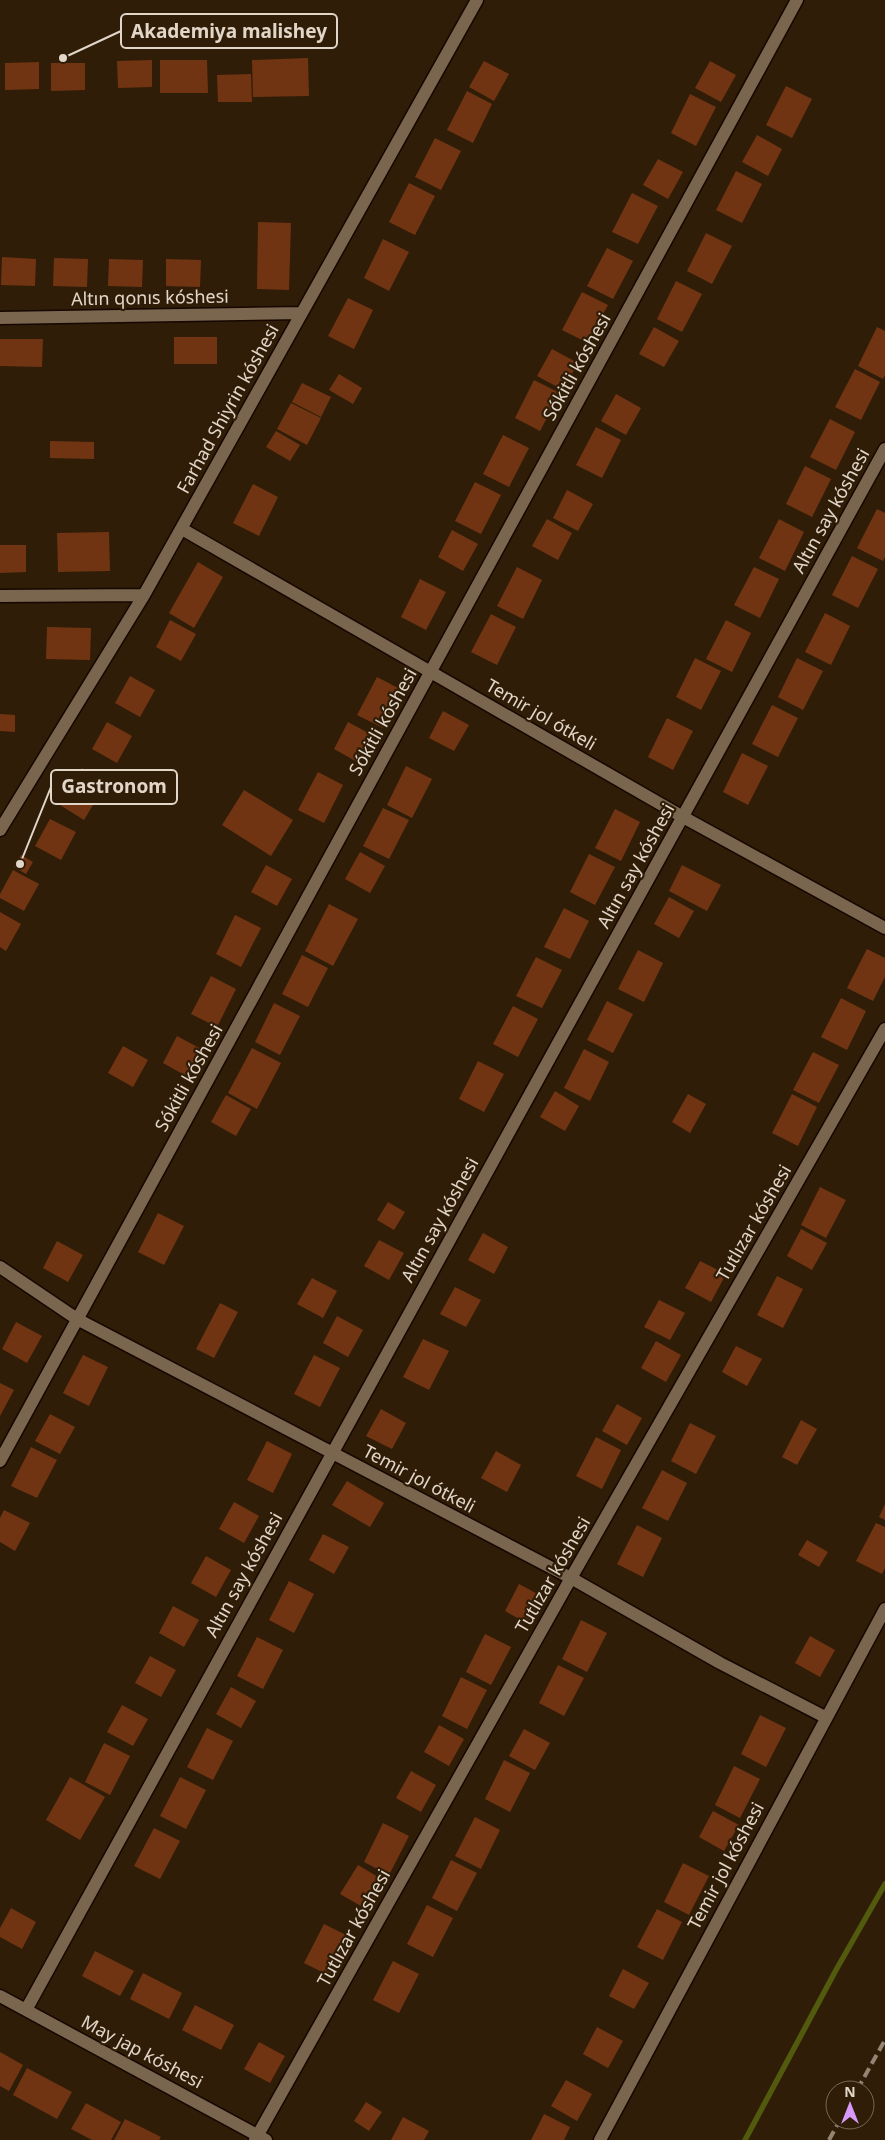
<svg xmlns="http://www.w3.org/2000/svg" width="885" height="2140" viewBox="0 0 885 2140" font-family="'Noto Sans',sans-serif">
	<rect width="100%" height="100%" fill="#2f1d07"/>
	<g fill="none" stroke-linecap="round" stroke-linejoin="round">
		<path stroke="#525b0d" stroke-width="5.5" d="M745,2140L836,1970L885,1884"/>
	</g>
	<path fill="#713413" d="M308,58L309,96L253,97L252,60Z
		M152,60V87L118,88L117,61Z
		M160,60H207L208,93H160Z
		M484,61L509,74L494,101L469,87Z
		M710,61L736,75L721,102L695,88Z
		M39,62V89L5,90V63Z
		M51,63H85V90L51,91Z
		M251,74L252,102H218L217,75Z
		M786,86L812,99L792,138L766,125Z
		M467,91L492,104L473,143L447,130Z
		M690,94L716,107L696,146L671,133Z
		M757,135L782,149L768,176L742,162Z
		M435,138L461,151L441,190L415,177Z
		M658,159L683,172L668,199L643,185Z
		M736,171L762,184L742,223L716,210Z
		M409,183L435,196L415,235L389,222Z
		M632,193L658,206L638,244L612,232Z
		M258,222L291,223L289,290L257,289Z
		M706,233L732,246L712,284L687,271Z
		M383,239L409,252L389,291L364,278Z
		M607,248L633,261L613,299L587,286Z
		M2,257L36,259L35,286L1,285Z
		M54,258L88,259L87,287L53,286Z
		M109,259L143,260L142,287L108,286Z
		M166,259L201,260L200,287L166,286Z
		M676,281L702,294L682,332L657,319Z
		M582,292L608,305L588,343L562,330Z
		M348,298L373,310L354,349L328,336Z
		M654,327L679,341L664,367L639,354Z
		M877,327L885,331V375L883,379L858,366Z
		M174,337H217V364H174Z
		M0,339H43L42,367L0,366Z
		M552,349L578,363L563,390L537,376Z
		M855,369L880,382L861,420L835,407Z
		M339,374L362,388L353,404L329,390Z
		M534,380L560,393L540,431L515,418Z
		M302,383L331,397L321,417L292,402Z
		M616,394L641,408L626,435L601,421Z
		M291,403L321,418L307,445L277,429Z
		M830,419L855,432L836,470L810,457Z
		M596,427L621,440L602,478L576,465Z
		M276,431L300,445L290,461L266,447Z
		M503,435L529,448L509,487L483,474Z
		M50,441L94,442V459L50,458Z
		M805,466L831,479L812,517L786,504Z
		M475,482L501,495L481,534L455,521Z
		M253,484L278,497L259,536L233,523Z
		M567,490L593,504L578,531L553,518Z
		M877,509L885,513V557L883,561L857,548Z
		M547,519L572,533L558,560L532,546Z
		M779,519L804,532L785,571L759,558Z
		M452,530L478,544L463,571L438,557Z
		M109,532L110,571L58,572L57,533Z
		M0,545H26V572L0,573Z
		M852,556L878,569L858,608L832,595Z
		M198,562L223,577L194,628L169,613Z
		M517,567L542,580L523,619L497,606Z
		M754,567L779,579L760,618L734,605Z
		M420,579L446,592L426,630L401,617Z
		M825,613L850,626L831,665L805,652Z
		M491,614L516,627L497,665L471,652Z
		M170,620L196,634L181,661L156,647Z
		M726,620L751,633L732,672L706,659Z
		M47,627L91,628L90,660L46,659Z
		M695,658L721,671L701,710L676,697Z
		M797,658L823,671L803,710L778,697Z
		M130,676L155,690L140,717L115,703Z
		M377,677L402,690L383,728L357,715Z
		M772,705L798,718L778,757L752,744Z
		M443,711L469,725L454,751L429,738Z
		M0,714L15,715V732L0,731Z
		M667,718L693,731L673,770L648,757Z
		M107,722L132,736L117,763L92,749Z
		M348,722L374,736L359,763L334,749Z
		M742,753L768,766L748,805L723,792Z
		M406,766L432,779L412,818L387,805Z
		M82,768L106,783L84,820L60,805Z
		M318,772L343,785L324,823L298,810Z
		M244,790L293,820L271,856L222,825Z
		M383,808L409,820L389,859L363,846Z
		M615,809L640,822L621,861L595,848Z
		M50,819L76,832L61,860L35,846Z
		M360,852L385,866L370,893L345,879Z
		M589,854L615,867L595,905L570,892Z
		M21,855L33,862L26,874L14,867Z
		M266,865L292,879L277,906L251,892Z
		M682,865L721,885L707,911L669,891Z
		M13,870L39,884L24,911L0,898V894Z
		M669,897L694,911L679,938L654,924Z
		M329,904L358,919L333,966L305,951Z
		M564,908L589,921L570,959L544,947Z
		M0,912L21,924L6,951L0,947Z
		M235,915L261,928L241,967L216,954Z
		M867,949L885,958V977L873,1001L847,988Z
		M638,950L663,963L644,1002L618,989Z
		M302,955L328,968L308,1007L282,994Z
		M536,957L562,970L542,1008L516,996Z
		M211,976L236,989L217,1027L191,1014Z
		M841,998L866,1011L847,1050L821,1037Z
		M607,1001L633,1014L613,1053L587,1040Z
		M274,1003L300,1016L280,1055L255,1042Z
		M513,1006L538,1019L518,1057L493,1044Z
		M177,1036L203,1050L188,1077L163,1063Z
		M123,1046L148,1060L133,1087L108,1073Z
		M252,1048L281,1063L257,1109L228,1093Z
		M584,1049L609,1062L590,1101L564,1088Z
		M813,1052L839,1065L819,1103L793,1090Z
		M478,1061L504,1074L484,1112L459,1099Z
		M555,1091L579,1106L565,1131L540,1117Z
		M688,1094L706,1104L690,1133L672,1122Z
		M792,1094L817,1107L798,1146L772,1133Z
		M226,1095L251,1109L236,1136L211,1122Z
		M820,1187L846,1200L826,1238L801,1225Z
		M388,1202L405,1212L394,1230L377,1220Z
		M158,1213L184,1226L164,1265L138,1252Z
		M801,1229L827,1243L812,1270L787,1256Z
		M483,1233L508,1247L494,1274L468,1260Z
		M379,1240L404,1253L389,1280L364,1266Z
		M57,1241L83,1255L68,1282L43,1268Z
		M700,1261L726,1274L711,1302L685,1288Z
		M777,1276L803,1289L783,1328L757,1315Z
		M312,1278L337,1291L323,1318L297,1304Z
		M455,1287L481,1300L466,1327L440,1314Z
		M659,1300L685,1313L670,1340L644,1327Z
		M220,1303L238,1312L214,1358L196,1349Z
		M337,1316L363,1330L348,1357L323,1343Z
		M16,1322L42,1336L27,1363L2,1349Z
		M423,1339L449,1351L429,1390L403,1377Z
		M656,1341L681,1355L666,1382L641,1368Z
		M736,1346L762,1359L747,1386L722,1372Z
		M83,1355L108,1367L89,1406L63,1393Z
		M314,1355L340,1368L320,1407L294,1394Z
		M0,1383L14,1390L0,1416Z
		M617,1404L642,1418L627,1445L602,1431Z
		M381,1409L406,1423L392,1449L366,1436Z
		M50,1414L75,1427L60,1454L35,1441Z
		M801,1420L817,1429L797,1465L782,1457Z
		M690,1423L716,1436L696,1474L671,1461Z
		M596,1437L621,1450L602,1489L576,1476Z
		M267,1441L292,1454L273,1493L247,1480Z
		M31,1447L57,1460L37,1498L11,1486Z
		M496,1451L521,1465L507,1492L481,1478Z
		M662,1470L687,1483L668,1521L642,1508Z
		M347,1481L384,1503L370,1527L332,1505Z
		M234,1502L259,1516L244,1543L219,1529Z
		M885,1504V1520L879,1517Z
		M4,1510L30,1523L15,1551L0,1542V1518Z
		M876,1523L885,1527V1568L882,1574L856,1561Z
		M637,1525L662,1538L643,1577L617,1564Z
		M323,1534L349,1547L334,1574L309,1560Z
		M807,1540L828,1552L819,1567L798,1555Z
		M206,1556L231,1570L216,1597L191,1583Z
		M289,1581L314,1594L294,1633L269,1620Z
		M519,1584L545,1598L530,1625L505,1611Z
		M173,1606L199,1620L184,1647L159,1633Z
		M581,1620L607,1633L587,1672L562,1659Z
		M485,1634L511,1647L491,1685L466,1672Z
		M810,1636L835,1650L820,1677L795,1663Z
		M257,1637L283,1650L263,1689L237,1676Z
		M150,1656L176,1670L161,1697L135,1683Z
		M558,1665L584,1678L564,1716L539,1703Z
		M461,1677L487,1690L467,1729L442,1716Z
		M231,1687L256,1701L241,1728L216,1714Z
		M122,1705L148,1719L133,1746L107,1732Z
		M760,1715L786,1728L766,1767L741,1754Z
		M439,1725L464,1739L449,1766L424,1752Z
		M207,1728L233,1741L213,1780L187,1767Z
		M524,1729L550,1743L535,1770L509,1756Z
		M104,1743L130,1756L110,1795L85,1782Z
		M504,1760L530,1773L510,1812L485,1799Z
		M734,1766L760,1779L740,1818L715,1805Z
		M411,1771L436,1785L421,1812L396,1798Z
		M70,1777L105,1797L80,1840L46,1820Z
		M180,1777L206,1790L186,1829L160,1816Z
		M713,1811L739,1825L724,1851L699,1837Z
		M475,1817L500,1830L481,1869L455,1856Z
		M383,1823L409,1836L389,1875L364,1862Z
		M154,1828L180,1841L160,1879L134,1866Z
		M451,1860L477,1873L457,1911L432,1898Z
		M683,1863L709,1876L689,1915L664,1902Z
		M358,1865L385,1881L368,1910L340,1894Z
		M427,1905L453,1918L433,1957L407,1944Z
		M11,1908L36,1922L22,1949L0,1937V1928Z
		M657,1909L682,1922L663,1960L637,1947Z
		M324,1924L350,1937L330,1976L304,1963Z
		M95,1951L134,1971L120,1996L82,1976Z
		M393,1961L419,1974L399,2013L373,2000Z
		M623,1969L649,1983L634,2009L609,1996Z
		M143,1973L182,1993L169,2019L130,1999Z
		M195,2005L234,2025L221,2050L182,2030Z
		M597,2027L623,2041L608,2068L583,2054Z
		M259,2042L285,2056L270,2083L244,2069Z
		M0,2052L23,2065L9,2091L0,2086Z
		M27,2068L72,2092L57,2119L13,2095Z
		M566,2080L592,2094L577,2121L551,2106Z
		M366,2102L382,2112L369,2131L354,2121Z
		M86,2103L121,2122L111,2140H92L71,2129Z
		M544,2114L570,2127L564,2140H531Z
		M403,2117L429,2131L424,2140H391Z
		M125,2119L161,2137L159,2140H114Z"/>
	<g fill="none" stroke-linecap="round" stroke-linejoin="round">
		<g stroke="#160700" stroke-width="15">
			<path id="street" d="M0,318L301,313
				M182,529L683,817L885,928
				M0,596L144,595
				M0,830L144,595L477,0
				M0,1267L77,1319L571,1578L720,1663L825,1717
				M0,1461L797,0
				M0,1996L266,2140
				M26,2010L885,449
				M255,2140L571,1578L885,1029
				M600,2140L885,1609"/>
		</g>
		<use href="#street" stroke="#7a654e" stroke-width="12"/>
		<path stroke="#938473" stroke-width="4" stroke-dasharray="10 5" stroke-linecap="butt" d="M857,2090L885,2040
			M829,2140L840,2120"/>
	</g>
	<g text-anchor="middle" stroke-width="4.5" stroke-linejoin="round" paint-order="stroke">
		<g font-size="18" fill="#e2d6c9" stroke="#2f1d07">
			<text transform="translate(150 298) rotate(-1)" y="6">Altın qonıs kóshesi</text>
			<text transform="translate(577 367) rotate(-61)" y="6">Sókitli kóshesi</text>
			<text transform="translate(228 409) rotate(-61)" y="6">Farhad Shiyrin kóshesi</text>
			<text transform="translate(831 511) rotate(-61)" y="6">Altın say kóshesi</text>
			<text transform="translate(541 715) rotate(30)" y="6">Temir jol ótkeli</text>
			<text transform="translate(383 722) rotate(-61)" y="6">Sókitli kóshesi</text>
			<text transform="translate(636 866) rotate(-61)" y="6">Altın say kóshesi</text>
			<text transform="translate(189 1078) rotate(-61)" y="6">Sókitli kóshesi</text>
			<text transform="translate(440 1220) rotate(-61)" y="6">Altın say kóshesi</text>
			<text transform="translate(754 1223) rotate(-60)" y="6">Tutlızar kóshesi</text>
			<text transform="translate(419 1479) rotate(28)" y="6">Temir jol ótkeli</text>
			<text transform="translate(244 1575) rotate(-61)" y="6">Altın say kóshesi</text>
			<text transform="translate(553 1575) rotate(-60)" y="6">Tutlızar kóshesi</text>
			<text transform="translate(726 1866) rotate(-62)" y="6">Temir jol kóshesi</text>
			<text transform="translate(354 1928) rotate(-61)" y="6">Tutlızar kóshesi</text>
			<text transform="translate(142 2052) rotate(28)" y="6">May jap kóshesi</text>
		</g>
	</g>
	<path fill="none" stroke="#e2d6c9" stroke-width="2" d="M63 58L121 31M20 864L51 787"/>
	<g fill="#e2d6c9" stroke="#2f1d07" stroke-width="2">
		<circle cx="63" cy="58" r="5"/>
		<circle cx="20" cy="864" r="5"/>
	</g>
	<g fill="#2f1d07" stroke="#e2d6c9" stroke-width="2">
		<rect x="121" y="14" width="216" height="34" rx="5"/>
		<rect x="51" y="770" width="126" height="34" rx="5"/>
	</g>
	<g font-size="19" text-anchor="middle" font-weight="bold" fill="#e2d6c9">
		<text x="229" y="38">Akademiya malishey</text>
		<text x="114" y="793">Gastronom</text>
	</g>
	<g transform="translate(850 2105)"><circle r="24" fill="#2f1d07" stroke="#776755"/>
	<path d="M0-4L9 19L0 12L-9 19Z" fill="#d89af8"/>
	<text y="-8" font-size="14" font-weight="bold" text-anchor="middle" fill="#e2d6c9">N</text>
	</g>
</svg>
